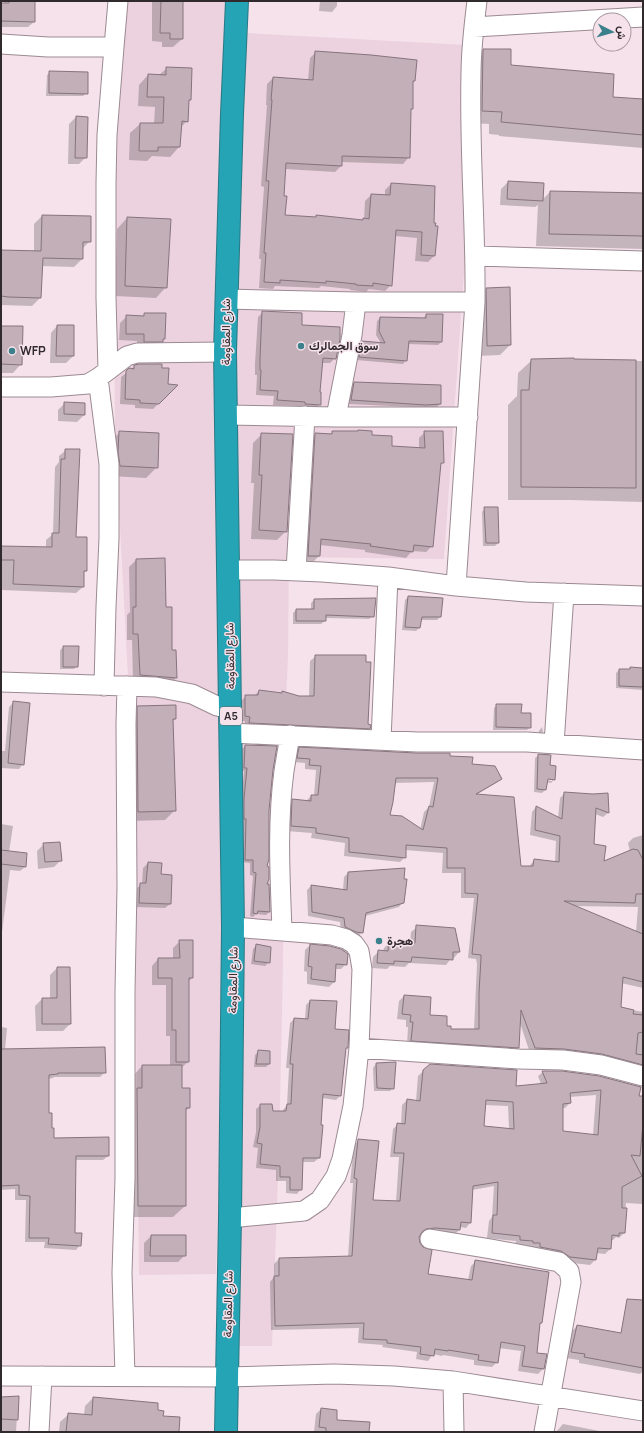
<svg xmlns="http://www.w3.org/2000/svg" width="644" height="1433" viewBox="0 0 644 1433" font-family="Manrope,Vazirmatn,sans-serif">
	<rect width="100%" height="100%" fill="#f6e2eb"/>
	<path fill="#ecd2de" d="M112,1H228L225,879L220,1163L216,1274L139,1275L133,771L115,432Z
		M247,33L466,45L465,258L444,559L289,557L288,657L284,743L283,964L279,1151L272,1346H238L233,421L238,194Z"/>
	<path fill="#0003" fill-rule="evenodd" d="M4,1H34V22L28,27H1V4H4Z
		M152,1H182V39L173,47H162V42L152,41Z
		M320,1H337V6L332,12L319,11Z
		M483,50L510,65L612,98L643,100V148L499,136V135L489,134V124L470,123L471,63Z
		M316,52L414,81L412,83V108L410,110L409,157L403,164L341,162V166L335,172L285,169L283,197L284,216L315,218L316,216L362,221L364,220L365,201L371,195L385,196V190L391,184L433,224L434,227H437L434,256L428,262L415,261L417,238L395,236L391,285L385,291L369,289L366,292L350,290V289L321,286L319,288L275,286L273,289L259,288L261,259H259L264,187L261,186L267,105H266L267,84L273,78L308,80L310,58Z
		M167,68L190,100L188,102L187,121L180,128L179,147L170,157L152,156L147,161L129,160L130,133L140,124H154L155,107L138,106L139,85L148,75H159Z
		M50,72L87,93L83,96H46L47,75Z
		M76,117L86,157L79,164H68L69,124Z
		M508,182L542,200L550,192L643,194V249L536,246L538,205L535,207L500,205L501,189Z
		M42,216L90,241L82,249V259L74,267L41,266L40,298L32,306L1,305V251L34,252V224Z
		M127,218L166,287L156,298L115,296L117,229Z
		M486,289L510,345L500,355L477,356L476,299Z
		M263,312L301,326L335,358L330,363H322L319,393L320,404L315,409L300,408V406L273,405L274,396L256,395L257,375H255V363L258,317Z
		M145,314L164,339L155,348H137V341L119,340L120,323L127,316L142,317Z
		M426,315L441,342L438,345L408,344L406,360L403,364L356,360L359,345L362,342L381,343L376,335L377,321L380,318L423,319Z
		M57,326H73V356L66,363H50L51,333Z
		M1,327L21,364L13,373H1Z
		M532,360L643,361V502L571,500H508V405L517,396L518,373Z
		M135,366L167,385L176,386L153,409L135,408V405L120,404L121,377Z
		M355,383L440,404L436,408L347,404L350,387Z
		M65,403L84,415L77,422L58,421V410Z
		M120,432L157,467L146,478L110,476L109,443Z
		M333,432L371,436L390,447L419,448V438L425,432L442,462L440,465L432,546L426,552L412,551L406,558L365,552V550L320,545L319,556L313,562H302L309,440L315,434L330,435Z
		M262,434L286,531L277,540L251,539L254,483H251L253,443Z
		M66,450L75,538L86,571L83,573V587L76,593L1,590V547L46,548V540L53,534L55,467L59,462V456Z
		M485,508L498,543L495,546H483L482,512Z
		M136,560L165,608L171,651H175L176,678L169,685L133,682L132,640H127V615L130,612L129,567Z
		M408,597L440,617L437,620H420L419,628L416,631L402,630L405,600Z
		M314,600L373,616L369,619L325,618V621L321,624H293V613L296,610H311V603Z
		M64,647L77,666L74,669H60V650Z
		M316,656L369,728L364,734L244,728L245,721H240L241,701L246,696H254L259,691L281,694L283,692L299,697H309L310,661Z
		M631,668L643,669V690L616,688V673L619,670H628Z
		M14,702L23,764L19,769L1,768V751H5L9,707Z
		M497,705L520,714L530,727L527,730H493L494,708Z
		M138,707L175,719L172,722L175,810L165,820L129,821L128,717Z
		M542,727L543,732L538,735L539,731Z
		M245,746L268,810L266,885L269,912L266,915L256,914L253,917L250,916L253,876L250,875V863L242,862L243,822H241V803L244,771H242V749Z
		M299,748L449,757L471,764L501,778L496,783L476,795L520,867H529L534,860L555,862L556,841L530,835L532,812L536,807L558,818L560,798L565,793L593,795L607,794L608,813L603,817L595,814L593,845L603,863L630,851L628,843L633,838L643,835V988L621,983L555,995L643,1012V1072L530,1053L520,1023L518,1048L513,1052L407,1045L408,1027H406V1020L397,1019L399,1001L404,996L429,1016L446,1027L450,1030H474L477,964L476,959L468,958L474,898H461V873H442L443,853L405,850V857L400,862L344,856L345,843L311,838L312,833L286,831L288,805L293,800L306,801L311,796H314L316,770L305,769V763L293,762L295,753ZM434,782L429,807L424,812L420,830L389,816L394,783ZM573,906L638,907L636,932Z
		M539,755L549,766L554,779L551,783L546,782V789L542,793L534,792L535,758ZM543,778L552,779V781L543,780Z
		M1,824L13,826L9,852L25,867L20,871L10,870L1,940Z
		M44,844L61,860L54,867L38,869L37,851Z
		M148,863L160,875L170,904L165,908L135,907L136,889L142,884L143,868Z
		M348,873L403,902L399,907L365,916L362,932L358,937L341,932L340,922L308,916L307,890L311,886L343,890L344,877Z
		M417,927L454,929L459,952L454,958L452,957L446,965L409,963L405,967L390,966L387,969L372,968L373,957L378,952H383L384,948L389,943L410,944L411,932Z
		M180,941L192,978L188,982V1062L181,1068V1089L189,1108L185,1111V1206L173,1217H126L131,1078L142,1066H170V1036H166V985H152V966L158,959H173V948Z
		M257,945L269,962L265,966L251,964L253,949Z
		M310,945L346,964L341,969H335L334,982L329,987L307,984V972L304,971L305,950Z
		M57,968L70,1024L63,1031H36L35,1006L42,999H50V975Z
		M310,1001L334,1030L344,1049L340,1096L336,1100L322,1098L319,1158L314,1162H302L301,1189L297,1194L286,1193V1181H276V1170L256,1168L258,1148L253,1147L256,1132V1109L261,1105L272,1112H283V1110L287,1105L289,1068H286L290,1023L294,1019H305L306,1005Z
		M1,1027L7,1028L5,1050L105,1072L100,1077H54L53,1078L48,1079V1114L53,1139L108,1156L103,1160H75L74,1234L80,1245L76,1250L44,1248L45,1242H25L26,1200H15V1189L1,1190Z
		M258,1052L269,1064L266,1067H254L255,1055Z
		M376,1064L393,1088L390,1091H374L373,1068Z
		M430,1065L515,1087L541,1084L538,1076L543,1072L643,1097V1204L626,1203L624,1233L619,1238L616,1237L613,1240H610V1249L605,1254L596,1253L595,1260L590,1265L565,1262L528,1247L529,1246L515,1245L516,1241L487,1238L489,1221L492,1217L494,1186L472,1190L470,1223L466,1228L460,1227L459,1230L454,1235L430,1232L421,1233L418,1237L427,1275L468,1280L471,1266L476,1261L541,1323L539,1324L536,1354L543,1369L538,1374L518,1371L521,1351L499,1348L497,1362L492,1367L474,1365V1360L443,1355L442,1356L433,1354L428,1361L416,1359L417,1352L382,1347L383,1345L358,1343L359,1328L271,1330L270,1282L274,1277V1264L279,1259L348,1257L353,1183H350L354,1145L359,1140L372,1201L396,1202L399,1157H390L393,1129L398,1124L401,1125L402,1105L407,1100L416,1101L418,1076ZM596,1095L593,1135L562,1132V1108H565L570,1103L569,1097ZM484,1105L508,1106L509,1129L483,1127Z
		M151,1236L185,1255L178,1262H144V1243Z
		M577,1326L643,1344V1371L640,1374L579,1363V1360L566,1358L571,1332Z
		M1,1398H18L16,1432H1Z
		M93,1398L157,1411L178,1432H59L60,1422L69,1414L84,1415L85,1406Z
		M321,1409L335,1421L348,1432H314L316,1414Z
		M563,1424L605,1432H556Z"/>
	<path fill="#c2afb8" stroke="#86747d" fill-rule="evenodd" d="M9,1H35V22L1,21V3H9Z
		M161,1H183V39H170V33H160Z
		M483,49H511V65L614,74L613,97L643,99V135L501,122L502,112L482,111Z
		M315,51L371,55L417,60L415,81H413V109H411L410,158L342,156V166L286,163L284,196H287L285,215L316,217V215L363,220V218L369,219L371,194L390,195L391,183L435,186L434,223H436L435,226H438L435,256L421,255L422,232L396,230L392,286L373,283V286L356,285V284L326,281V283L280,280V283L264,282L266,253H264L269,181H266L272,100H271L273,77L313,80Z
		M166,67L192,68L191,100H189L188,122L182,121L180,147H158V151H139L140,123H163L164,97H147L148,74L166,75Z
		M49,71L88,72V94L49,93Z
		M76,116L88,117L87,158H75Z
		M508,181L544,183L543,201L507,199Z
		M550,191L643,193V236L549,234Z
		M42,215L91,216V242H83V259L43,258L41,298L8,297L1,296V250L41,251Z
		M127,217L171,219L167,288L125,286Z
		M510,287L511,345L487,346L486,288Z
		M262,311L302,313V325L340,327V339L336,359L323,358L320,392H321V405L305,404V402L277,400L278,391L260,390L261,370H260V358Z
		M144,313H166L165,339H163V342H144V334H126V315L144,316Z
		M426,314H443L442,342L409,341L407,361L359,357L362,341L385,343L379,331L380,317L426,318Z
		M57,325H74V356H56Z
		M1,326H23L22,365L1,364Z
		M574,358V359L636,360V488L521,487V390H529L531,359Z
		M139,364H162V368H169L168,384L178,385L159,404L140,403V400L125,399L126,371L129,368L134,369V365Z
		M354,382L441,385V404L426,405L351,400Z
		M64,402L85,403V415L64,414Z
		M358,430L372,431V435L392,436V446L425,448L424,431H443L444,463H441L433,547L414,545L413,552L370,546L371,544L321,539L320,556H308L315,433L332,434V431H358Z
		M119,431L159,433L158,468L120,466L118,452Z
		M261,433L293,434L287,532L259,530L262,475H259Z
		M65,449H80L76,537H87V571H84V587L13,584L14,560H1V546L52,547V533H59L61,459H65Z
		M484,507H498L499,543H486Z
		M165,558L166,607H172V650H176L177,678L140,675L138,634H133V607H136V559Z
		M408,596L443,598L441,617H422L420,628L405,627Z
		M376,598L374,617L326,615V621H296V609H314V599Z
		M63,646H79L78,667H63Z
		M315,655H366V662H371L368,724L371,725L370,729L249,723L250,717L245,716V695H258L259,690L282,693V691L299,696H314Z
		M630,667L643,668V687L619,686V669H630Z
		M13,701L30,703L24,765L8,763Z
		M496,704H522L521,713H531V728L496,727Z
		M176,705V719H173L176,811L138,812L137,706Z
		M245,745L277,746L273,770L269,810V859L267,866L269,867V879L267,884H269L270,912L258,911L257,914L253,913L256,873L253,872V860H245L246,819H244V799L247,768H244Z
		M299,747L416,753H450V756L473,757L472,764L495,766L502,779L476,794L514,797L521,866H533L534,859L559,862L560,836L535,830L536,806L562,819L564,792L593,794L608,793L609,813L596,808L594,844L606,846L604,861L633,849L638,850L643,860V894H636L635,903L564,901L643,934V982L623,977L621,1007L634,1010L633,1014L643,1015V1032L638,1033L636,1054L643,1055V1065L602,1054L564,1049L535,1048L521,1010L519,1048L411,1041L413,1022H410L411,1015L402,1014L404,995L431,997L430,1015L447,1016V1026H451V1029H479V993L481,958V955L472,954L478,894L465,893V868H447V848L406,845V858L349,852V838L316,833V828L291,826L292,799L311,801V795H318L321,766L309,765L310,759L297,758ZM396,778H438L433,807L429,806L423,830L402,816L390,815L393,802Z
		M538,754L551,755L550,765L556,766L555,780L548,779L546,790L537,789Z
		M60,842L62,861L45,862L43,843Z
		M1,850L27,853L26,867L1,864Z
		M148,862L162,863L161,874L172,875L171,904L139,903L140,883H146Z
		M405,868L404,879H407L404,903L366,913L363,933L356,932L345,927L344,918L312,912L311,885L347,890L348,872Z
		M416,925L455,928L460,952H453V960L412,957L411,962L394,961V964L377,963L378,950L388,951L389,941L415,943Z
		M179,940H193V978H189V1062H176V1030H172V978H158V958H180Z
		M256,944L271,947L270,963L254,961Z
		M310,944L330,946L341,949L348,954L347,965L336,964L335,982L311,979L312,967L308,966Z
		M57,967H70L71,1024H42V998H57Z
		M310,1000L337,1001L335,1029L349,1030L348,1048H346L341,1096L323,1094L321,1125H323L320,1158H303L302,1190H290V1177H280V1166L260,1164L262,1144L257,1143L260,1127V1104H272L273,1111H286L287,1104H291L293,1064H290L294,1018L308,1019Z
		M105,1047L106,1073H58V1074L49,1075V1113H52V1128H54V1138L109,1137V1156H76L75,1233H82L81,1246L48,1244L49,1238H29L30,1196L19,1195V1185L1,1186V1049Z
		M258,1050L270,1051V1064H256Z
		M396,1062L394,1089L377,1088L376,1063Z
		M430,1064L517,1070L516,1086L547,1083L542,1071H562L599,1076L641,1087L639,1096H643V1123L640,1156L631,1155L642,1176L622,1187V1208H627L625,1233H619V1236L612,1235L611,1249L598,1248L596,1260L570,1257L561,1251L540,1247V1243H533V1241L520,1240V1236L492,1233L493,1215H497L498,1182L473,1186L471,1223L461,1222L460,1230L435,1228L426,1229L422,1232L419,1237L420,1243L423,1247L432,1250L428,1274L472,1280L475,1260L549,1272L542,1323H540L537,1353L547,1354L544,1369L522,1366L525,1346L501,1342L498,1363L478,1360L479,1355L448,1350V1351L435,1349L434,1356L420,1354L421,1347L387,1343V1340L363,1339L364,1323L275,1326L274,1276H279V1258L352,1256L357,1179L354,1178L358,1139L379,1141L373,1200L400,1201L404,1153H394L397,1123L405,1124L407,1099L420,1101L423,1070ZM601,1090L598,1135L563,1131V1104L571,1103L570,1093ZM486,1100L513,1102L514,1129L484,1126Z
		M142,1065H182V1088H190V1108H186V1206H138L137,1088H142Z
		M151,1235H186V1256H150Z
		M627,1299L643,1300V1368L584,1357L585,1354L571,1352L577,1325L621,1333Z
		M19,1396L18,1420L1,1419V1397Z
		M93,1397L158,1403V1410L164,1411L163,1416L180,1417L179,1432H66L68,1413L92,1415Z
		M321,1408L337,1410V1420L370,1422L369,1432H326V1428L319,1427Z"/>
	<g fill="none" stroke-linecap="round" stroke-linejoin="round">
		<g stroke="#9b8a92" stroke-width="21">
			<path id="street" d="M474,27L643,17
				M1,44L48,47H114L118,1
				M476,256L643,261
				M226,299L356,302H475
				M108,370L106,298V183L107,135L114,47
				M98,378L109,464V538L106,607L104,686
				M1,387H51L88,384L98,378L127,356L137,353L225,352
				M226,415L336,417H468
				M336,417L352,335L356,302
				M229,570H274L322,572L388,577L456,586L526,592L643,596
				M296,571L305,416
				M456,586L475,302C476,226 469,150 471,74C471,49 474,25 477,1
				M1,682L156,687L192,694L217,706L231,709
				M231,733L417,742H527L643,750
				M381,740L388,577
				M554,744L564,593
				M282,930C280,877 277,824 284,771C286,759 288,747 290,735
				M359,1048L519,1059L563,1060L601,1065L643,1076
				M230,1218L304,1211L320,1200L336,1176L342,1159L353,1106L359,1048L362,969L359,951L354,944L346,939L332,935L233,927
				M430,1239L491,1249L559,1262L569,1271L571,1282L544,1432
				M1,1376L227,1377L334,1374L394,1376L453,1381L643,1411
				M125,1376L122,1273L125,1178V992L127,887L126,724L127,686
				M453,1381L454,1432
				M39,1432L42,1376"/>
		</g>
		<g stroke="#297985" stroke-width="24">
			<path id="highway" d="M226,1432L230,1218L233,927L225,352L232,114L237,1"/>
		</g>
		<use href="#street" stroke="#fff" stroke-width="19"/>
		<use href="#highway" stroke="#24a4b4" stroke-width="22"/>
	</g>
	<g fill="#3a818b" stroke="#f6e2eb" stroke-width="1.5">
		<circle cx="301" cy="346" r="4"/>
		<circle cx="12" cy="351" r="4"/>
		<circle cx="379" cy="941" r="4"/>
	</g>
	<g text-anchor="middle" stroke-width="3" stroke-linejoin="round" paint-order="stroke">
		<rect fill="#f6e2eb" stroke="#6c6166" stroke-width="1" x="220" y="707" width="22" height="18" rx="3"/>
		<g font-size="11" font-weight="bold" fill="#312a2d">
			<text x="231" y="720">A5</text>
		</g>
		<g font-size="12" fill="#312a2d" stroke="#f6e2eb">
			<text transform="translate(226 332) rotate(-90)" y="4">شارع المقاومة</text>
			<text transform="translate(230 656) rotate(-91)" y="4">شارع المقاومة</text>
			<text transform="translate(233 980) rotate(-89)" y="4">شارع المقاومة</text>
			<text transform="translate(228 1304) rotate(-89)" y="4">شارع المقاومة</text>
		</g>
		<g font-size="12" font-weight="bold" fill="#312a2d" stroke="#f6e2eb" text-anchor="start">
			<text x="309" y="350">سوق الجمالرك</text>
			<text x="20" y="355">WFP</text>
			<text x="387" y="945">هجرة</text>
		</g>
	</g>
	<rect width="644" height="1433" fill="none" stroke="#312a2d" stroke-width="4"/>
	<g transform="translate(612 32) rotate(96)"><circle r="19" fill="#f6e2eb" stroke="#a7989f"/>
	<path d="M0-3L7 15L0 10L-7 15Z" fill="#3a818b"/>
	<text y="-6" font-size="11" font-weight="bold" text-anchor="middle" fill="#312a2d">ش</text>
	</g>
</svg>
